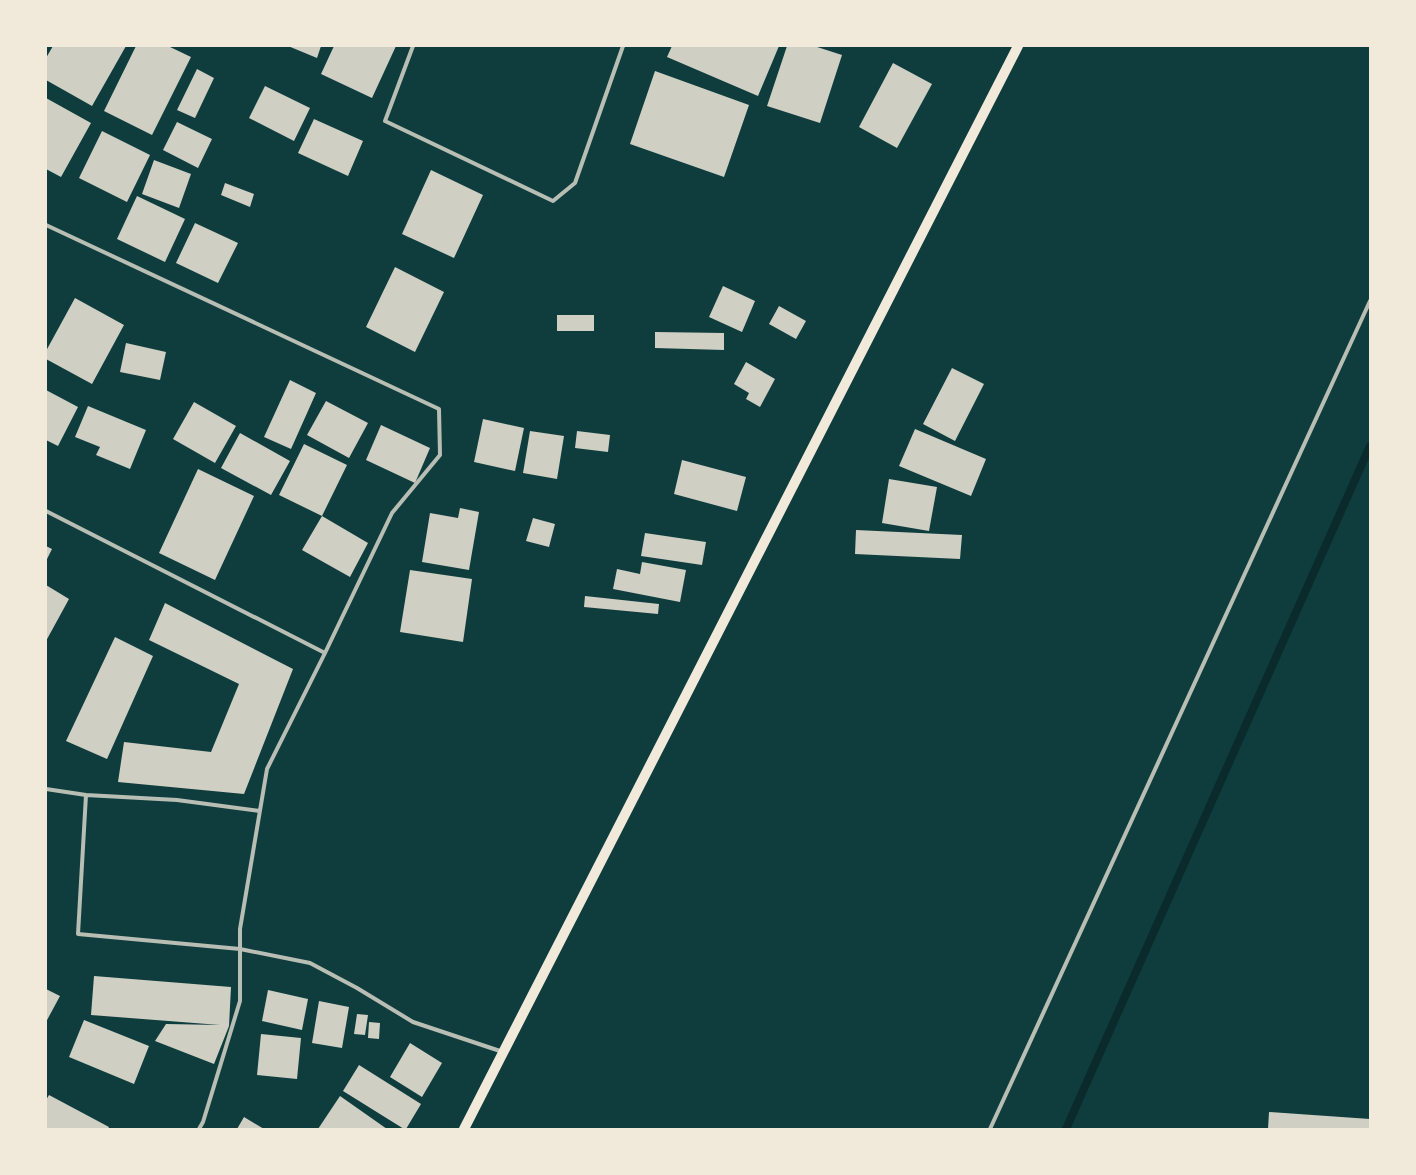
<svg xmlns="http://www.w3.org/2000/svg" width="1416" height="1175" viewBox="0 0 1416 1175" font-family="Spectral,serif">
	<rect width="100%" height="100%" fill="#0f3d3e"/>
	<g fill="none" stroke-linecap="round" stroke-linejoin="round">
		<path stroke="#0a2a2b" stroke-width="8" d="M1066,1129L1370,446"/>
	</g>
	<path fill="#cfcfc3" d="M53,46H126L92,106L46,80V58Z
		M136,46H168L191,57L152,135L104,111Z
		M288,46H321L317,58Z
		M334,46H396L372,98L321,74Z
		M672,46H779L758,96L667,57Z
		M787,46H814L842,55L820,123L767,106Z
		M893,63L932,84L897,148L859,127Z
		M197,69L214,78L195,118L177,110Z
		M655,71L749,105L724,177L630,144Z
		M265,86L310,108L294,141L249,118Z
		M46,98L91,123L61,177L46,169Z
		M314,119L363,141L348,176L298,153Z
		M177,122L212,139L198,168L163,150Z
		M102,131L150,155L127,202L79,178Z
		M154,160L191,174L179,208L142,194Z
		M431,170L483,195L454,258L402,234Z
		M225,183L254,194L250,207L221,195Z
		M137,196L185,219L165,262L117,239Z
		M195,223L238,243L218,283L176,263Z
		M395,267L444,292L415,352L366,327Z
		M723,286L755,301L742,332L709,317Z
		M75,298L124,325L92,384L46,359V351Z
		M779,306L806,321L796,339L769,324Z
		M557,315H594V331H557Z
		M655,332L724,333V350L655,348Z
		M126,343L166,352L160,380L120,372Z
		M746,362L775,379L760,407L746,399L749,393L734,384Z
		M952,368L984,384L955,441L923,424Z
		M290,380L316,393L291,449L264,437Z
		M46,390L78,407L58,446L46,440Z
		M326,401L368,423L349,458L307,435Z
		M194,402L236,426L215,463L173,439Z
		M88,406L146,430L130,469L96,455L100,447L75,437Z
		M483,419L524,428L515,471L474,462Z
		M381,425L430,448L415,483L366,460Z
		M915,429L986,459L971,496L899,466Z
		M530,431L564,436L557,479L523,473Z
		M577,431L610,435L608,452L575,448Z
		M240,433L290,461L271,495L221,468Z
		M304,444L347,465L322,516L279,495Z
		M682,460L746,477L737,511L674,494Z
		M198,469L254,496L215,580L159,553Z
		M889,479L937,487L929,531L882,523Z
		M460,508L479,512L469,570L422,562L430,513L458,518Z
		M322,516L368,543L350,577L302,550Z
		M533,518L555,524L549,547L526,541Z
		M856,530L962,535L960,559L855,554Z
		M645,533L706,542L702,565L641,556Z
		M46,546L52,549L46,561Z
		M642,562L686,570L680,602L613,589L617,569L640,574Z
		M410,570L472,579L463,642L400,632Z
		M46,585L69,599L46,641Z
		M585,596L659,604L658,614L584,607Z
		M165,603L293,669L244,794L118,782L124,742L211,752L239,684L149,640Z
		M115,637L153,656L107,759L66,741Z
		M94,976L231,987L229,1026L214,1064L155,1041L166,1024L220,1025L91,1015Z
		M46,989L60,996L46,1022Z
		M268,990L308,999L302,1030L262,1021Z
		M319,1001L349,1007L342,1048L312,1043Z
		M357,1014L368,1015L365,1035L354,1034Z
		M84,1020L149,1046L134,1084L69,1057Z
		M369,1022L380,1023L379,1039L368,1038Z
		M261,1034L301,1038L297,1079L257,1075Z
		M410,1043L442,1063L422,1097L390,1077Z
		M359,1065L421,1104L406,1129H404L343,1091Z
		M49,1095L109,1127L108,1129H46V1100Z
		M340,1096L387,1129H318Z
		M1269,1112L1370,1119V1129H1268Z
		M244,1117L264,1129H237Z"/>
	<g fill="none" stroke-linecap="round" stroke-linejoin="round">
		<path stroke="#b8beb3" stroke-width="4" d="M413,46L385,121L553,201L575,183L623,46
			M46,225L439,409L440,455L392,513L325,653L267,769L240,929V1001L203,1122L199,1129
			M46,511L325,653
			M46,789L86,795
			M260,811L177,800L86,795L78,934L240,949L310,963L357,988L413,1022L503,1052
			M990,1129L1370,301"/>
		<path stroke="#f1e9da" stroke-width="10" d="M464,1129L1018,46"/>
	</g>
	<rect width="1416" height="1175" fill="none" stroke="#f1e9da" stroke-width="94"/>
</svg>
